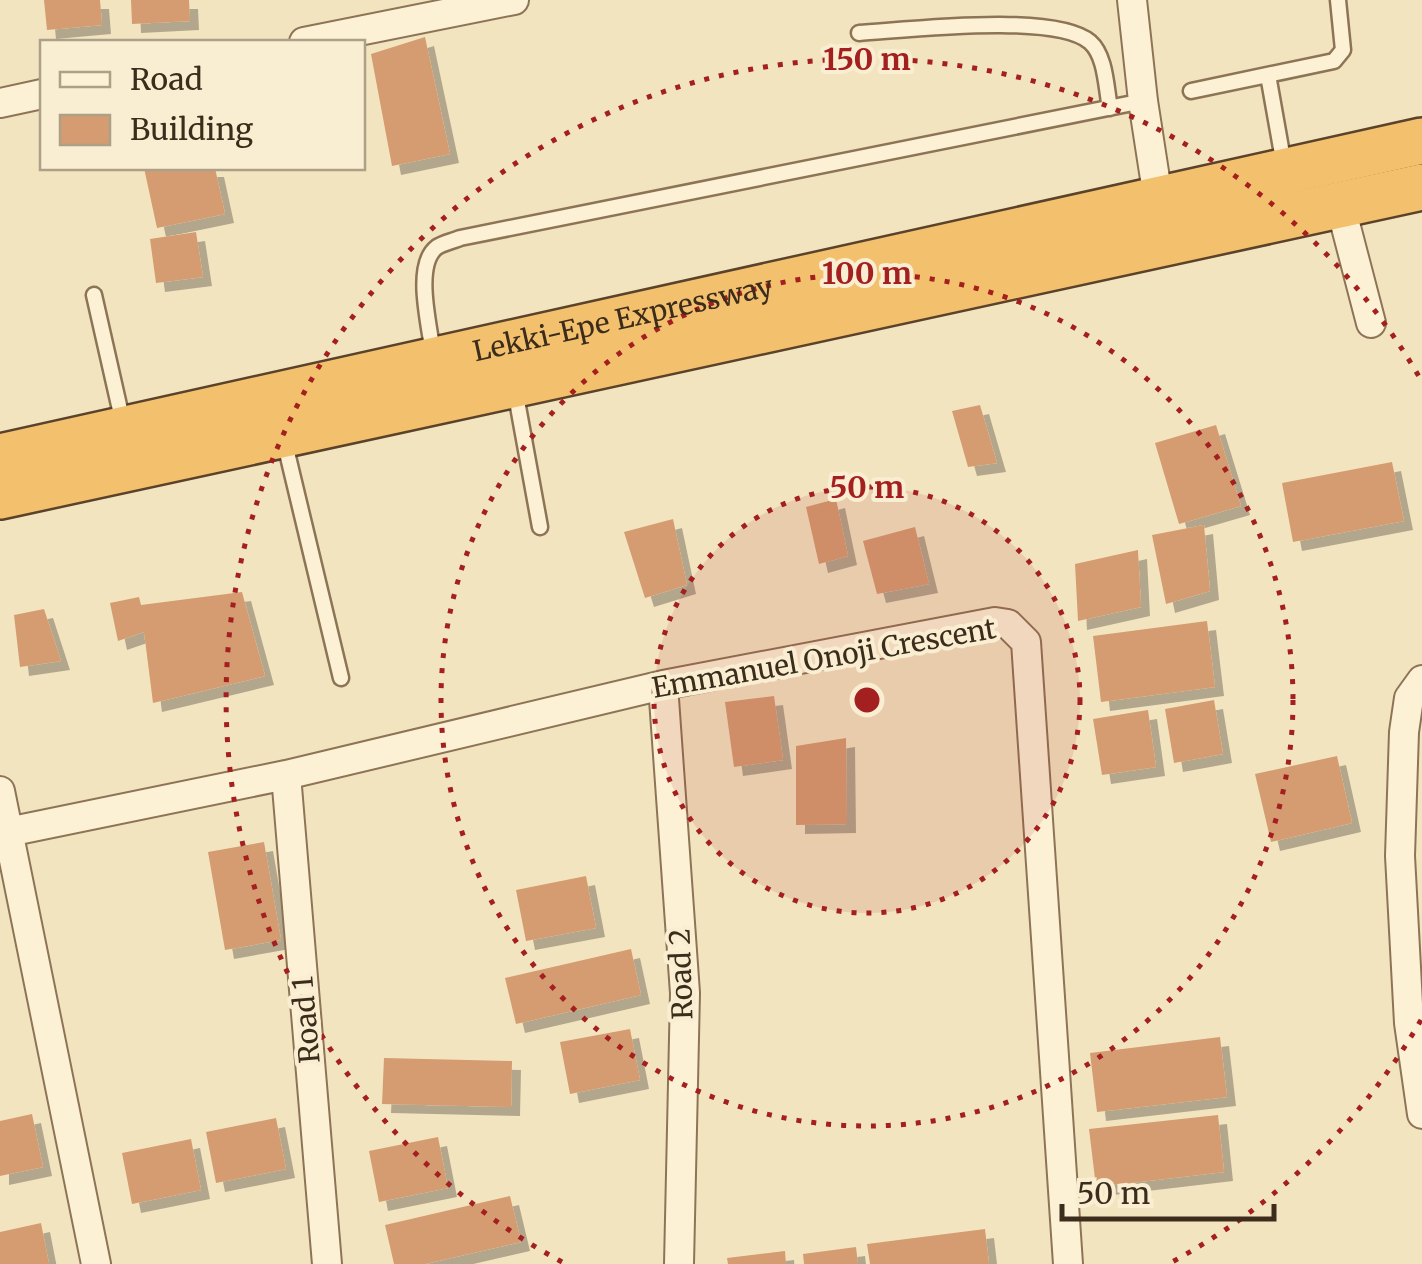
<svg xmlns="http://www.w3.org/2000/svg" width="1422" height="1264" viewBox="0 0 1422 1264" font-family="Merriweather,serif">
	<defs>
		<filter id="shadow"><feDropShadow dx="9" dy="9" stdDeviation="0" flood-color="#0004"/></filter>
	</defs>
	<rect width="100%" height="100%" fill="#f3e4c0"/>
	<path fill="#d59c72" filter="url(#shadow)" d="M44,0H100L102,25L47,30Z
		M131,0H189L190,21L132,24Z
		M425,37L450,154L392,166L371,54Z
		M144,168H215L225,214L157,228Z
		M196,232L203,277L156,283L150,239Z
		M980,405L997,463L968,467L952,411Z
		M1216,425L1241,506L1179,524L1155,443Z
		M1392,462L1404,521L1293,542L1282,483Z
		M836,499L848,556L819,564L806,507Z
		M673,519L687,585L645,598L624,532Z
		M1204,525L1210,591L1166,604L1152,535Z
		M915,527L929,584L877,594L863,541Z
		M1138,550L1141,607L1078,621L1075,564Z
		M242,592L265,676L153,703L144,632L118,641L110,603L139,597L141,605Z
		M44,609L61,661L20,667L14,615Z
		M1207,621L1215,687L1101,702L1093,636Z
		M774,696L783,760L734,767L725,702Z
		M1214,700L1223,754L1174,763L1165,709Z
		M1148,710L1156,767L1102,775L1093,719Z
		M846,738L847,824L796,825V746Z
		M1337,756L1352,823L1271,842L1255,774Z
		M264,842L281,940L225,950L208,852Z
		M586,876L596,928L526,941L516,890Z
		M631,949L641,995L516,1024L505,978Z
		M630,1029L640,1080L570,1094L560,1042Z
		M1220,1037L1227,1097L1097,1112L1090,1053Z
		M384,1058L512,1061L511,1107L382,1104Z
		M32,1114L43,1167L0,1176V1121Z
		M1218,1115L1224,1172L1096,1187L1089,1129Z
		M276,1118L286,1169L216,1183L206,1132Z
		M438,1137L448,1188L379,1202L369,1151Z
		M191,1139L201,1190L132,1204L122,1153Z
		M510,1196L521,1242L425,1264H394L385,1225Z
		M41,1223L49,1264H0V1232Z
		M985,1229L989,1264H870L867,1244Z
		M856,1247L858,1264H804L803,1254Z
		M785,1251L786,1264H728L727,1258Z"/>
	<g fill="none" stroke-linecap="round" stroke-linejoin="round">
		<g stroke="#8e7456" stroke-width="19">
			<path id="service" d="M859,33C907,30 1055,12 1090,42C1106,56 1106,88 1110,108
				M1268,75L1284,165
				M1191,91L1334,61L1343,50L1338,0
				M94,295L123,423
				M433,354C430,327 413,265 437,247C443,243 453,241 460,238L1143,101
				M515,390L540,527
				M284,440L341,678"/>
		</g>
		<g stroke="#8e7456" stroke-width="32">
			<path id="minor" d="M1132,0L1143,101L1158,198
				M304,42L514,0
				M0,103L42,94
				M1340,204L1371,323
				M1422,680L1409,698L1404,732L1400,856L1409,1023L1422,1114
				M663,685L685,993L679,1264
				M286,775L327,1264
				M0,791L96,1264
				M8,832L286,775L663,685L995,622L1008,624L1026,642L1068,1264"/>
		</g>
		<g stroke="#5b422a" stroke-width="50">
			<g id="trunk">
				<path id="s1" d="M0,457L1422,141"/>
				<path d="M0,496L1422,187"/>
			</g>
		</g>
		<use href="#service" stroke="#fcf1d4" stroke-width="14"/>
		<use href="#minor" stroke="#fcf1d4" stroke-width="28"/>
		<use href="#trunk" stroke="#f3c06d" stroke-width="45"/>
	</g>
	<circle cx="867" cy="700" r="213" fill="#a41f1f" fill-opacity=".12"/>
	<g fill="none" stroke="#a41f1f" stroke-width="5" stroke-dasharray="5 10">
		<circle cx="867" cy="700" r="213"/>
		<circle cx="867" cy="700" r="426"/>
		<path d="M1421 1020A640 640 0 0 1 1172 1262M562 1262A640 640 0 1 1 1421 380"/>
	</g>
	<g text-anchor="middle" stroke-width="8" stroke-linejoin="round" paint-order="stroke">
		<g font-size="28" fill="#3c2c1c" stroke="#f9eed1">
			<text dy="10" stroke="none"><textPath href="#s1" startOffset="638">Lekki-Epe Expressway</textPath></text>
			<text transform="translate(824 658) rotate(-10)" y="10">Emmanuel Onoji Crescent</text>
			<text transform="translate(681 974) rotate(-92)" y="10">Road 2</text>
			<text transform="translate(306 1020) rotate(-95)" y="10">Road 1</text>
		</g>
	</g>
	<circle cx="867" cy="700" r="15" fill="#a41f1f" stroke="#f9eed1" stroke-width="5"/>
	<g font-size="30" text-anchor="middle" font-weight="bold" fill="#a41f1f" stroke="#f9eed1" stroke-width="8" stroke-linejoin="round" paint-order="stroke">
		<text x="867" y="70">150 m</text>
		<text x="867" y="284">100 m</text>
		<text x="867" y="498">50 m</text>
	</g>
	<rect x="40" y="40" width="325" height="130" fill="#f9eed1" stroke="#ada089" stroke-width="2.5"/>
	<rect x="60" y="72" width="50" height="15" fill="#fcf1d4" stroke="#ada089" stroke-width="2.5"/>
	<text x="130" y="90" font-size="30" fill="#3c2c1c">Road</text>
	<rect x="60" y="115" width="50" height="30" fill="#d59c72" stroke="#ada089" stroke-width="2.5"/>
	<text x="130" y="140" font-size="30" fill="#3c2c1c">Building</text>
	<path d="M1062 1204v15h212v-15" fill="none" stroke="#3c2c1c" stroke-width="5"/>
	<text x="1077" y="1204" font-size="30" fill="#3c2c1c" stroke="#f9eed1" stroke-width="8" paint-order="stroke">50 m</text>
</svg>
